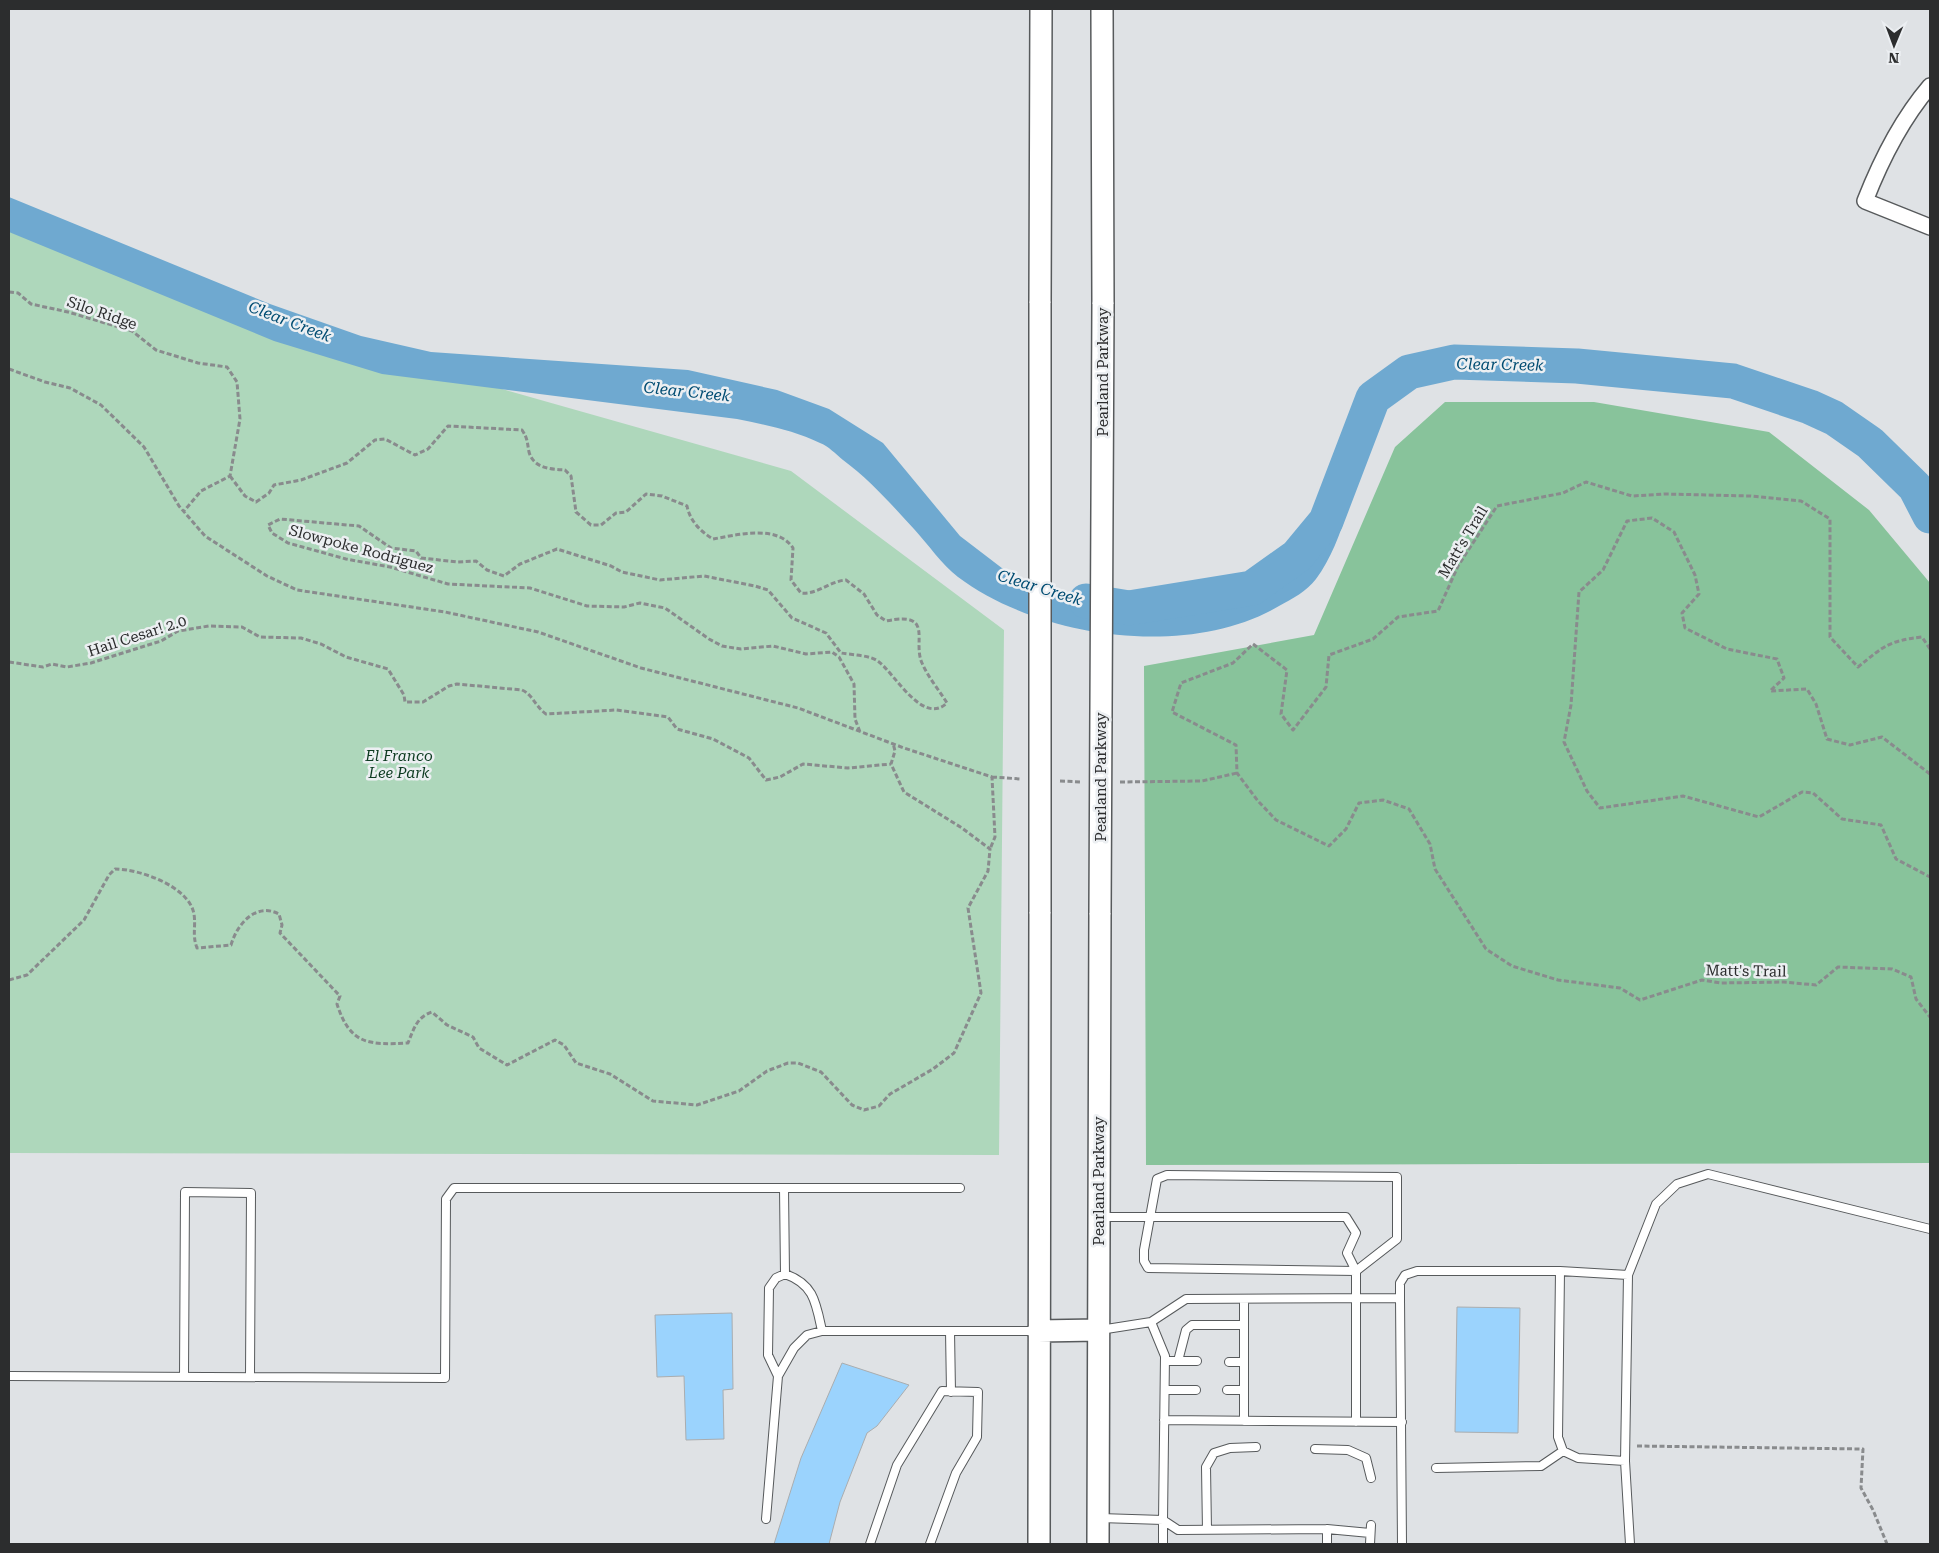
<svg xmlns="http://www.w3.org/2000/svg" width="1939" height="1553" viewBox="0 0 1939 1553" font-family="'Roboto Serif',serif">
	<rect width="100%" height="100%" fill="#dfe2e5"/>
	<path fill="#aed7bb" d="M9,213L368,351L791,471L1004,630L999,1155L9,1153Z"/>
	<path fill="#88c39b" d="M1445,402H1594L1769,432L1869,510L1930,583V1163L1146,1165L1144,666L1314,635L1395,447Z"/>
	<path fill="#6fa9d0" d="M9,197L270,304L361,336L431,352L688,370L777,390L829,409L883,443L960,536L1011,575L1078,597L1145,610L1183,612L1229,603L1258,593L1290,571L1314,526L1339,459L1357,420L1367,432C1355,479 1345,540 1316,579C1307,591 1292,599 1279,606C1188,659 1041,639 958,577C942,565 928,544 914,529C891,504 870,480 843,460C836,454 828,446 820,443C793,430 766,425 737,419L382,374L274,341L9,232Z"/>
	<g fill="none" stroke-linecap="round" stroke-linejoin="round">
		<path stroke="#6fa9d0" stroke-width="5.5" d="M1915,487L1930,483"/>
		<path stroke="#6fa9d0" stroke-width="35" d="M1086,601L1129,608L1252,588L1297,556L1326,521L1373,398L1409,372L1454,362L1577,366L1733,381L1810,407L1834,418L1870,443L1915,487L1930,516"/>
	</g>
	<path fill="#9bd3fd" stroke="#aaadaf" d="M1457,1307L1520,1308L1518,1433L1455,1432Z
		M732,1313L733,1389L723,1390L724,1439L686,1440L684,1376L657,1377L655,1315Z
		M842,1363L909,1385L877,1426L867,1433L840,1502L829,1544H774L801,1458Z"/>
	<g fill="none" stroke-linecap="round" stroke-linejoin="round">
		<g stroke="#575a5c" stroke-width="10">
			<path id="service" d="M1167,1175L1397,1177V1239L1356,1271L1148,1268L1144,1261V1250L1157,1179Z
				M784,1188L785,1274
				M1100,1217H1346L1356,1233L1347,1253L1356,1271V1422
				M1560,1271L1558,1437L1563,1451L1578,1458L1625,1461
				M1400,1298V1283L1405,1275L1417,1271H1560L1628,1275
				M1244,1299V1421
				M1151,1322L1165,1356L1163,1520L1178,1530L1327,1529V1544
				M1100,1330L1151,1322L1186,1299L1400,1298L1402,1544
				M950,1331L951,1392
				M1165,1361H1197
				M1178,1361L1186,1330L1192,1325H1244
				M1229,1362H1244
				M9,1376L445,1378L446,1199L454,1188H960
				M778,1376L768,1355L769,1288L776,1278L785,1274C814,1284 816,1303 822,1331
				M184,1377L185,1192L251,1193L250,1377
				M1165,1390H1196
				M1227,1390H1244
				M1164,1420L1402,1422
				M1315,1449L1348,1450L1366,1458L1371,1478
				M1436,1468L1541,1466L1563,1451
				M1100,1518L1163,1520V1544
				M766,1519L778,1376L794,1348L807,1335L822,1331H1036
				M1327,1529L1370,1533
				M1207,1530L1206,1467L1214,1453L1230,1448L1256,1447
				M870,1544L897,1465L942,1391L978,1392L977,1437L956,1473L930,1544
				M1370,1544L1371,1525
				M1630,1544L1625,1461L1628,1275L1656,1204L1677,1184L1708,1174L1930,1229"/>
		</g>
		<g stroke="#575a5c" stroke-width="18">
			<path id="minor" d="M1930,86C1901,120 1881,160 1865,201L1930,227"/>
		</g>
		<g stroke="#575a5c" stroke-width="24">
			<path id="secondary" d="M1102,9L1103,304
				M1040,303L1041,9
				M1038,1331L1098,1330
				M1039,1544L1040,912
				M1098,1544L1100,913"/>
		</g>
		<path stroke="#898b8d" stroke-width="3" stroke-dasharray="5 2.5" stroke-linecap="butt" d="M9,292L18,293L31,304L68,312L132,331L156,350L198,363L227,367L237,382L240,419L230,476L201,491L184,511
			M9,369L45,382L70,388L101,405L144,447L179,506L205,536L267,576L297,590L445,612L538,632L641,668L798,708L904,748L992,777L995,837L990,849
			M230,476L245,496L256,502L269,493L274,485L301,480L347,463L375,440L385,439L415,455L428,449L448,426L522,430C528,439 527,442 529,452C534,469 551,469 565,470L571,476L576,512L591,525H601L616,513L626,512L646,494L662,496L687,506C690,521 700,531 713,539C737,535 777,524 793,548L791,580L801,593C817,595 830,581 846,580L864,594L877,615L886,621C935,611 912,641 922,663C928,677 939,690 947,703C923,726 895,674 879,662C871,655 852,655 841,653L826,633L792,618L768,590L755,586L704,576L660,580L622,572L611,566L557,549L520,564L504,576L487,570L476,561L458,562L421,558L416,551L391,548L359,526L280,519L268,525L272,533L288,543L346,559L390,567L448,584L530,588L587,606L624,607L640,603L665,608L709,639L722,646L741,649L773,646L806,654L832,652L839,657L854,684L855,719L860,732
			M1930,649L1922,637C1888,641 1884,646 1858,667L1830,637V519L1801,501L1750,496L1665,494L1632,496L1586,482L1563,493L1497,506L1458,566L1438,611L1398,617L1373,639L1329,655L1326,687L1293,730L1281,714L1287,670L1253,644L1233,663L1181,683L1172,712L1236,745L1237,773L1258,801L1276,820L1329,846L1346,829L1359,803L1383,800L1409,809L1430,844L1435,869L1486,949L1512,966L1558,980L1620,988L1640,1000L1702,980L1721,983L1784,982L1816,985L1838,967L1892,969L1911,977L1916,999L1930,1017
			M9,662L43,667L52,664L67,667L91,663L161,641L178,631L209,626L242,627L260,637L301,638L321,644L346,657L388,669L404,695L405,702H423L449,686L457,684L522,690C533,695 535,706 546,714L616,710L668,717L677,729L713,739L749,758L766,780L780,777L803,764L848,768L891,764
			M1930,774L1882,737L1850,745L1827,739L1816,704L1807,689L1770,691L1784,678L1777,659L1727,649L1685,628L1682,613L1699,594L1695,575L1674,532L1652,518L1627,521L1603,570L1579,592L1571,705L1564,742L1587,791L1600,808L1683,796L1759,817L1802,792L1813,793L1842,819L1881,825L1896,859L1930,877
			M992,777L1021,779
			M1060,781L1081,782
			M1120,782L1202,781L1237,773
			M9,980L27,975L84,920L109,875L115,869C139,869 189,886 194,914C196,927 192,935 197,948L231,945C237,924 256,902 279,914L282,925L280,933L340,996L337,1004C350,1045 369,1045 408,1043C414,1028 417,1017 432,1012L447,1025L473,1037L479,1048L507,1065L555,1040L564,1045L576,1063L610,1074L653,1101L697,1105L739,1091L767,1071L788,1063H798L821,1072L852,1105L864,1110L879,1106L890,1094L933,1069L954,1053L981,993L968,908L988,871L990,849L962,828L904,792L891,764L895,751L893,743
			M1637,1446L1863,1449L1861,1488L1873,1510L1887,1544"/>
		<use href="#service" stroke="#fff" stroke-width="8"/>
		<use href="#minor" stroke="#fff" stroke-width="15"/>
		<use href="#secondary" stroke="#fff" stroke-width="21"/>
		<g stroke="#575a5c" stroke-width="24" stroke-linecap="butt">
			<path id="secondary-bridge" d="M1040,912V303
				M1100,913L1103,304"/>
		</g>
		<use href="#secondary-bridge" stroke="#fff" stroke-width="21"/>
	</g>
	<g text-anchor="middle" stroke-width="5" stroke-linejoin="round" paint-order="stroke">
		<g font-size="15" fill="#2c2d2e" stroke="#eceff2">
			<text transform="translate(102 313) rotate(19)" y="5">Silo Ridge</text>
			<text transform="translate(1103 372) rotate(-90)" y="5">Pearland Parkway</text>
			<text transform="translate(1463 542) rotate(-59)" y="5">Matt's Trail</text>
			<text transform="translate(361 549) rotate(15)" y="5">Slowpoke Rodriguez</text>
			<text transform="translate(137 636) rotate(-18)" y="5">Hail Cesar! 2.0</text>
			<text transform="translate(1101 777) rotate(-90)" y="5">Pearland Parkway</text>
			<text transform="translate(1746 971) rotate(1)" y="5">Matt's Trail</text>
			<text transform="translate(1099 1181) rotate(-90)" y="5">Pearland Parkway</text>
		</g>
		<g font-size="15" font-style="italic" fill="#0d3b21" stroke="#eceff2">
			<text x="399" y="761">El Franco<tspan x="399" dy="17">Lee Park</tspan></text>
		</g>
		<g font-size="16" font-style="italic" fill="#004c72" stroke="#eceff2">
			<text transform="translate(290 321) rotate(21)" y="6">Clear Creek</text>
			<text transform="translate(1500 364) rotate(1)" y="6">Clear Creek</text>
			<text transform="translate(687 391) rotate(6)" y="6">Clear Creek</text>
			<text transform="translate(1040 587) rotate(17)" y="6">Clear Creek</text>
		</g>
	</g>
	<rect width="1939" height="1553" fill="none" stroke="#2c2d2e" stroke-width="20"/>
	<g transform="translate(1894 45) rotate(181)" stroke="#eceff2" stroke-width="4" paint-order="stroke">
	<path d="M0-4L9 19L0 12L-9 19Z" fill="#2c2d2e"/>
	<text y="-8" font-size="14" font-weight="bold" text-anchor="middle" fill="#2c2d2e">N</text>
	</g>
</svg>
